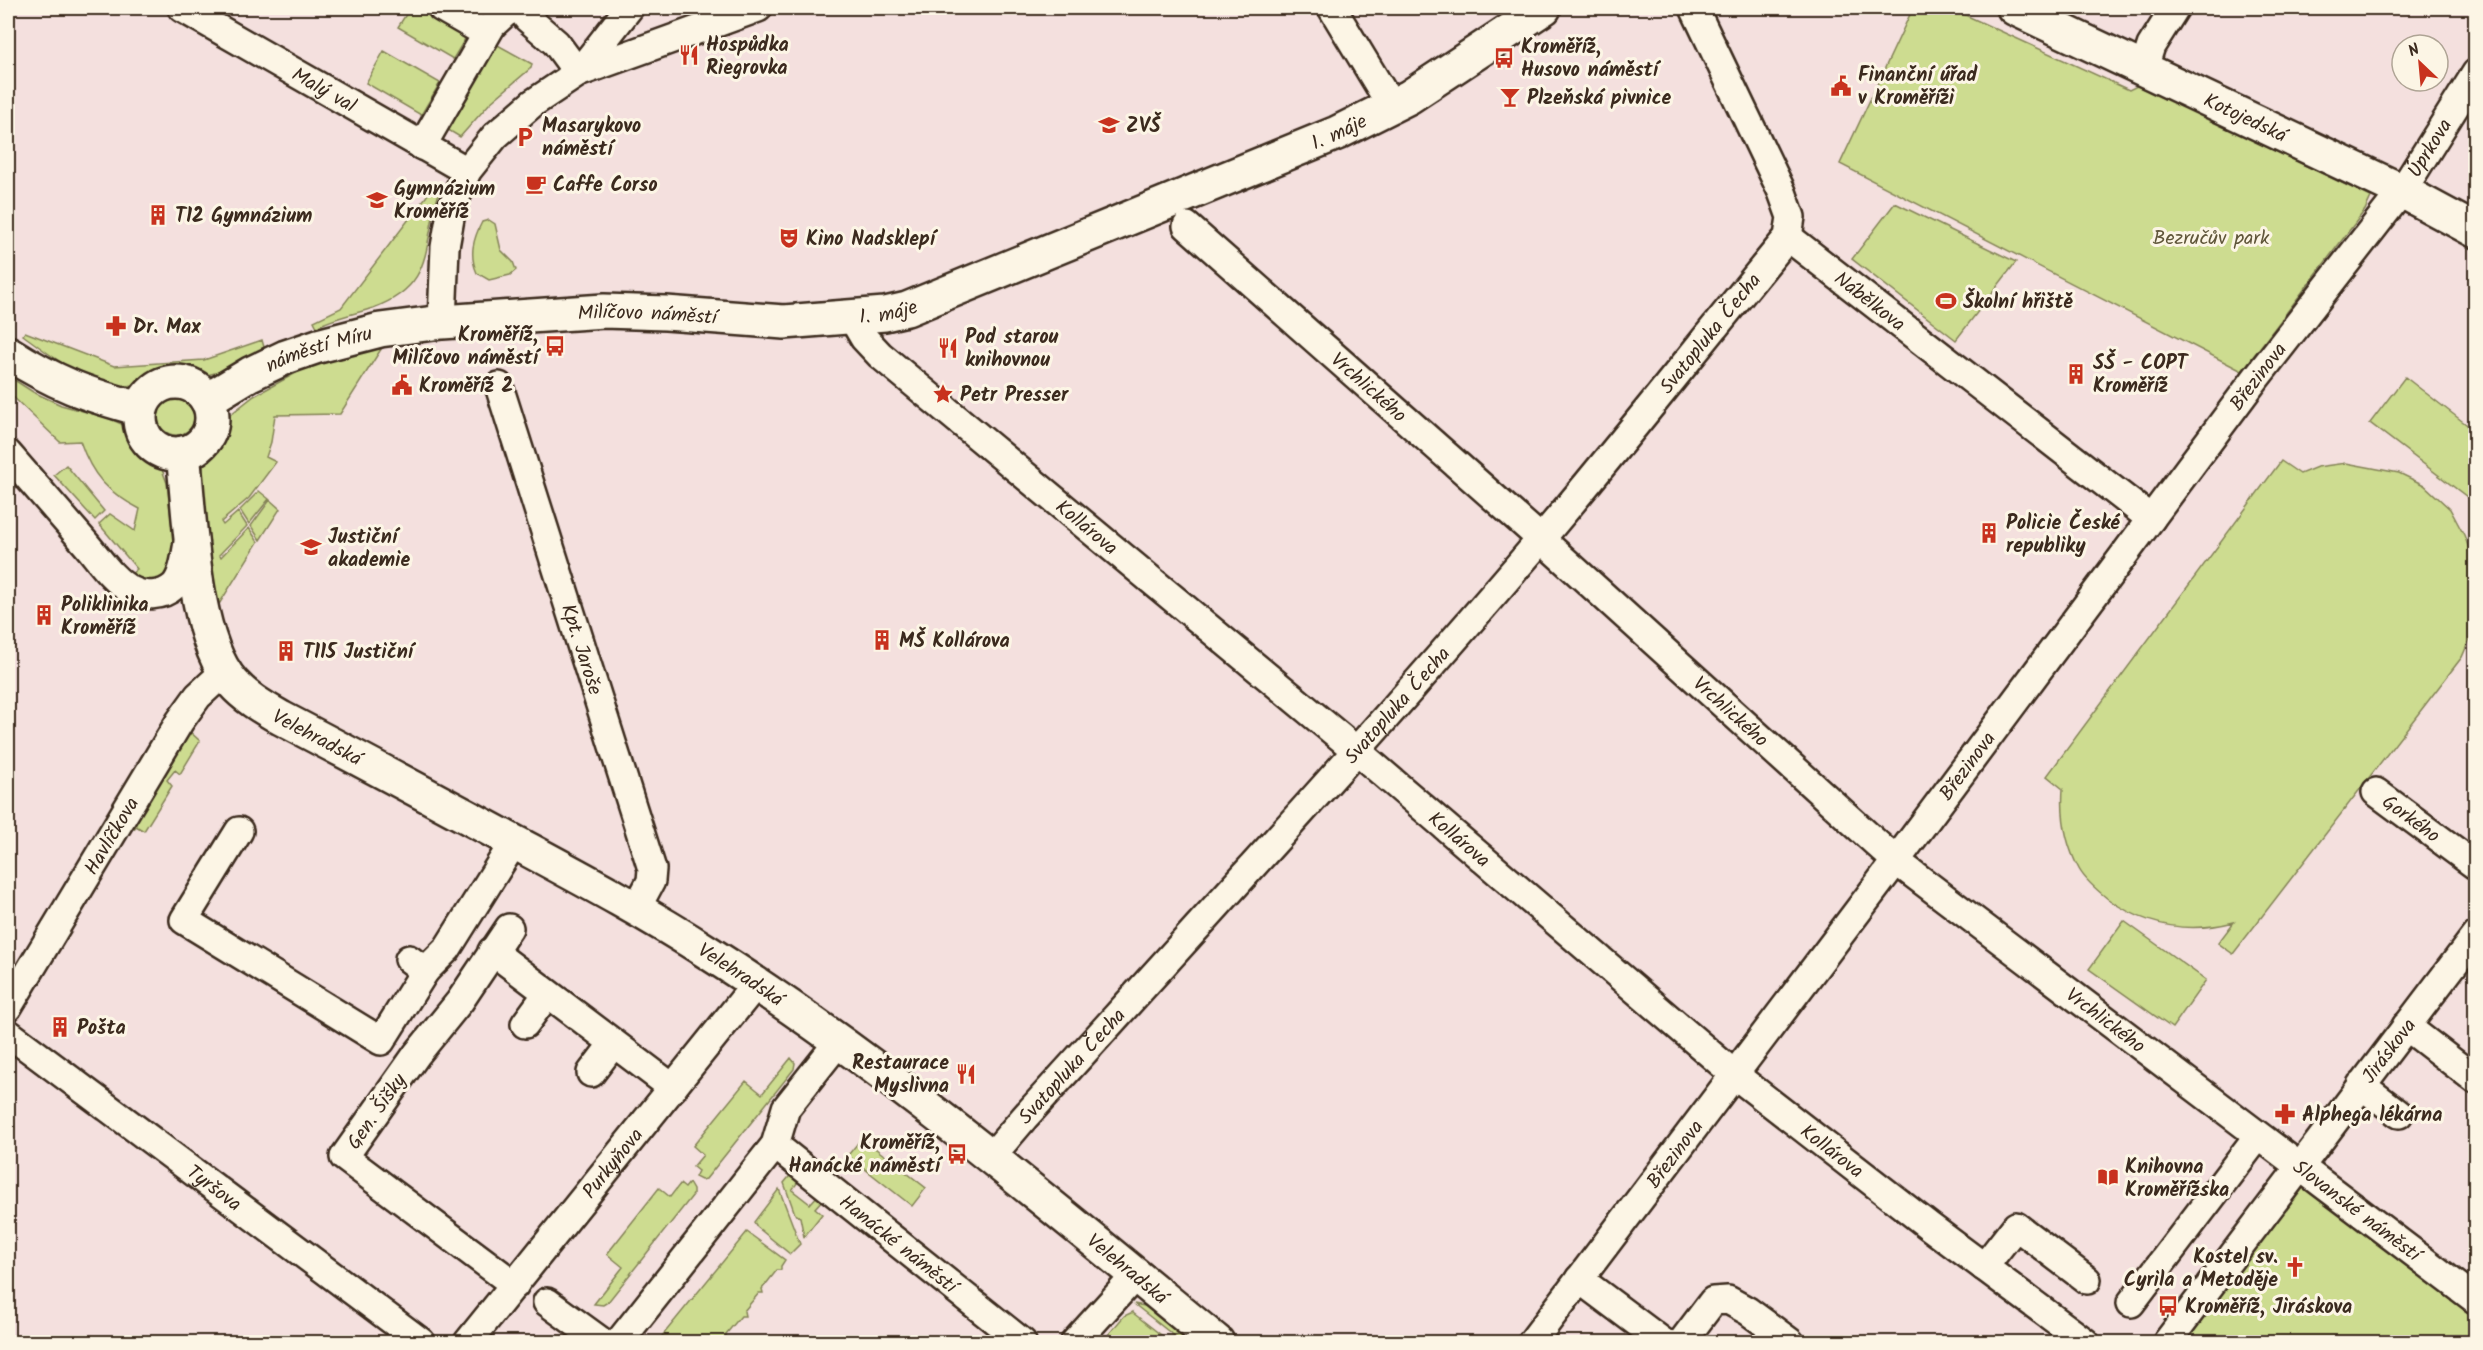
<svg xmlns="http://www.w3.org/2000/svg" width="2483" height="1350" viewBox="0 0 2483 1350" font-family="Kalam,sans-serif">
	<rect width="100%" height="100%" fill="#f4e0de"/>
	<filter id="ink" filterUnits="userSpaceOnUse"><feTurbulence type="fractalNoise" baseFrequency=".0167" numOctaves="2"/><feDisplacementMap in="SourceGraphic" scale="12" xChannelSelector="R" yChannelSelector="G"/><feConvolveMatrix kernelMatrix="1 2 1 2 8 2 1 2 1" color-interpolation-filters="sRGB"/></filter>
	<g filter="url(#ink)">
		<path fill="#cddc90" stroke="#848357" stroke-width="1.5" d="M410,8H434L471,29L453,59L398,27Z
			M1913,8H1950L2129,90L2139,85L2371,197L2365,210L2242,371L1840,164Z
			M494,43L532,64L531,68L490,103L460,137L445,128Z
			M384,51L440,83L421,115L366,83Z
			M432,189L439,193C422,246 436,285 373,308C358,313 329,319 317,327L314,321L341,308Z
			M1895,203L2016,262L1956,340L1852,259Z
			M489,220L495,224L501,250L513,262L516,270L510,275L489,280L477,273C469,255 473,239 482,222Z
			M25,332L114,366L204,360L262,340L264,347C253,358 214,378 198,375C189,374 181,370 171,370C157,371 147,382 133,385C94,392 52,356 23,335Z
			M383,346L340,414L275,415L271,442L266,457L276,462L249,498L221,522L223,525L238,512L247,526L219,555L221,557L249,528L258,542L218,606L206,537L202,473L205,457L215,442L226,418L254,396L305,368L335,357Z
			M8,376L33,392L61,405L108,418L126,426L142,449L161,467L167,483L173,536V566L162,584L125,579L137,569L99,524L110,514L135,531L140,509C107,492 92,476 80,441L60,442L8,392Z
			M2405,377L2475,431V503L2370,423Z
			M158 417a18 18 0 1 1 36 0a18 18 0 1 1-36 0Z
			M2281,461L2300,474L2317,467L2346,463L2399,473L2424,485L2450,509L2464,535L2475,564V627L2462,657L2233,954L2218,943L2234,922C2188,934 2147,927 2108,899C2098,891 2085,880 2079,869C2066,845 2061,817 2063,789L2047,776Z
			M66,465L104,511L95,520L54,475Z
			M259,491L269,499L249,524L240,510Z
			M270,500L280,509L260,540L251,526Z
			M189,731L200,741L180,774L175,770L167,780L172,786L144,831L136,826L134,829L131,827Z
			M2124,921L2206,980L2172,1028L2089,969Z
			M791,1058L795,1063L794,1069L706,1179L701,1180L695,1177L698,1171L693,1167L703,1155L693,1146L746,1081L762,1094Z
			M862,1138L926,1188L912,1206L846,1154H849Z
			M793,1172L800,1179L792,1190L810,1204L819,1194L824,1198L815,1208L822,1214L804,1237L800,1217L795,1214L784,1183Z
			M689,1183L693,1190V1195L608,1302L603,1305L594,1304L623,1267L607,1254L659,1188L670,1197L680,1184L685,1188Z
			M2304,1184L2475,1313V1342H2185Z
			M779,1189L800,1244L790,1254L757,1227L754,1222Z
			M747,1232L785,1260L781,1266V1270H777L762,1289L763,1293H759L744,1311L745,1316H741L726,1334V1339L720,1342L658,1341Z
			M1134,1304L1150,1307L1192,1342H1182Z
			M1133,1312V1313L1170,1342H1102L1124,1316Z"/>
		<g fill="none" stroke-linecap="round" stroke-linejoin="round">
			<g stroke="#3b2a1e" stroke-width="32">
				<g id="minor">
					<path id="s1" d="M182,8L467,171"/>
					<path d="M442,8L475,27"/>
					<path d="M524,8L527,18L556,43L578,73"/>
					<path d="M1332,8L1392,107"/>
					<path d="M2144,68L2151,46L2175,8"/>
					<path d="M579,72L629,8"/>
					<path d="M422,146L492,25L505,13L516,8"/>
					<path id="s2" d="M1187,226L1541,539L1896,861L2476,1300"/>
					<path id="s3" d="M1788,237L2151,519"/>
					<path id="s4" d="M851,316L864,338L880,355L1357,751L1735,1075L1929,1226L2085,1342"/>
					<path d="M442,322L445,247L452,207L467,171L495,136L533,103L578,73L758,8"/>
					<path id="s5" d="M499,386L652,869L651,881L636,909"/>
					<path d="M8,454C34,484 60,514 86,544C99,559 113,581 131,590C143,597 162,597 174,586C184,576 185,557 188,543"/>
					<path id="s6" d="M2376,792L2476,866"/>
					<path d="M239,831L184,920L381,1041L425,971"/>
					<path d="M509,928L460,1001L417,1054L344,1157L515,1285"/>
					<path d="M492,951L673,1088"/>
					<path d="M409,959L425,971L447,949L514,842"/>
					<path id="s7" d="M8,1007L180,721L198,696L224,672"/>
					<path d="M525,1024L547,994"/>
					<path d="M2406,1026L2476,1080"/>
					<path id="s8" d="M8,1033L421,1342"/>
					<path d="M591,1073L613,1044"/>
					<path d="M2361,1085L2399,1114"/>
					<path id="s9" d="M775,1145L1022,1342"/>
					<path id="s10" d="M990,1158L1024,1118C1200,924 1377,732 1547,532C1629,435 1707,335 1788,237L1791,217L1782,192L1694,8"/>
					<path d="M1984,1267L2016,1226L2087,1280"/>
					<path d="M1579,1279L1663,1342"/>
					<path d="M547,1302L602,1342"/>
					<path d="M2131,1303L2258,1136"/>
					<path id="s11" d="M468,1342L756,984"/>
					<path d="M619,1342L775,1145L786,1108L839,1041"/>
					<path d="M1075,1342L1136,1275"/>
					<path id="s12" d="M1532,1342L1904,850L2256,378L2402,191L2476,73"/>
					<path d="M1682,1342L1713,1301L1728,1300L1748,1311L1790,1342"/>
					<path id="s13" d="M2167,1342L2476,935"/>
				</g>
			</g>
			<g stroke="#3b2a1e" stroke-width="38">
				<g id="major">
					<path id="s14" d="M2014,8L2402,191L2476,231"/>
					<path d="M8,353C55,383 87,395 141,409"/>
					<circle cx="176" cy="418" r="36"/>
					<path id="s15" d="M207,400L250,374L286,357L318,346L380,330L442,322L604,311L666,313L784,322L885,314L907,309L1337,133L1409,97L1544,8"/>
					<path id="s16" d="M183,453C190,514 192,638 233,683C246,698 264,708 281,718C360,759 438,801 516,843C581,878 647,913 709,953C887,1066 1054,1208 1217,1342"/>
				</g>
			</g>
			<use href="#minor" stroke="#fcf5e5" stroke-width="27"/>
			<use href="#major" stroke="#fcf5e5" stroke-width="33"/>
		</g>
	</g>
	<defs>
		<g id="restaurant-bare" transform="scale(1.62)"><path d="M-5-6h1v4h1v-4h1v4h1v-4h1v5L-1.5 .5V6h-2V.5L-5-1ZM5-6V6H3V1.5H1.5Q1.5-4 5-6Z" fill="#c8321e" stroke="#fcf5e5" stroke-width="2.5" paint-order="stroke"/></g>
		<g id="bus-bare" transform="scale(1.62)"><path d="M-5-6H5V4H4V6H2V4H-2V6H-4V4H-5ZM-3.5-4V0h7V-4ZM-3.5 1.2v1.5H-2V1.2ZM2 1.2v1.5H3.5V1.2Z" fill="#c8321e" stroke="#fcf5e5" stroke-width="2.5" paint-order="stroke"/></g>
		<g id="civic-bare" transform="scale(1.62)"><path d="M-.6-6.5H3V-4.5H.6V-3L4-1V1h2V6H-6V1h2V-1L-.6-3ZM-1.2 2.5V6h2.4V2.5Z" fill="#c8321e" stroke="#fcf5e5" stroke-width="2.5" paint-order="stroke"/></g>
		<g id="bar-bare" transform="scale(1.62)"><path d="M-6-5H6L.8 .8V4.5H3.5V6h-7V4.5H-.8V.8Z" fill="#c8321e" stroke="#fcf5e5" stroke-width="2.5" paint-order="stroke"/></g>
		<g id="school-bare" transform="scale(1.62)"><path d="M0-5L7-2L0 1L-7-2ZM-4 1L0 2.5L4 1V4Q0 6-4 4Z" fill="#c8321e" stroke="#fcf5e5" stroke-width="2.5" paint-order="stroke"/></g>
		<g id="parking-bare" transform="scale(1.62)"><path d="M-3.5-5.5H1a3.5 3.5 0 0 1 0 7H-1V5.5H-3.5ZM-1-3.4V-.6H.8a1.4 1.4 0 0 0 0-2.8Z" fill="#c8321e" stroke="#fcf5e5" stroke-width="2.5" paint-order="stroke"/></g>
		<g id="cafe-bare" transform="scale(1.62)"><path d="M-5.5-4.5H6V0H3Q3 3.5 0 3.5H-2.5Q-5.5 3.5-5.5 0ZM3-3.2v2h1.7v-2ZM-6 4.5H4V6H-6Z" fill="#c8321e" stroke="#fcf5e5" stroke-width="2.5" paint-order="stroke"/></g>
		<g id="university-bare" transform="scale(1.62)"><path d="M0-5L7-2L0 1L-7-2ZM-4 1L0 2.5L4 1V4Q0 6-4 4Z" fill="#c8321e" stroke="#fcf5e5" stroke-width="2.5" paint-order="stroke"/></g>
		<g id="building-bare" transform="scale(1.62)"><path d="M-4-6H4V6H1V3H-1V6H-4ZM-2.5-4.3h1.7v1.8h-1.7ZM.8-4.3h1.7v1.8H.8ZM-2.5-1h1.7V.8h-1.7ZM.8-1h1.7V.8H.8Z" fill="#c8321e" stroke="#fcf5e5" stroke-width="2.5" paint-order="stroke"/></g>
		<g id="theatre-bare" transform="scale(1.62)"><path d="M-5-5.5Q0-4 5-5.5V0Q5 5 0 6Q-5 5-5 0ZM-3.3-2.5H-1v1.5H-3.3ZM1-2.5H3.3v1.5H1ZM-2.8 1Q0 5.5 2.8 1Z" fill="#c8321e" stroke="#fcf5e5" stroke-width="2.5" paint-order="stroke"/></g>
		<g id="stadium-bare" transform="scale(1.62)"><path d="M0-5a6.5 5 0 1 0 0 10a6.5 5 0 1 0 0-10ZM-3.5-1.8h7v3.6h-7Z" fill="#c8321e" stroke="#fcf5e5" stroke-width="2.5" paint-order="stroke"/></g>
		<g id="pharmacy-bare" transform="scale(1.62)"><path d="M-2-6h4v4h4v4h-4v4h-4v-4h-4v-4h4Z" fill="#c8321e" stroke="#fcf5e5" stroke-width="2.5" paint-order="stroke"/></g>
		<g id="sight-bare" transform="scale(1.62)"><path d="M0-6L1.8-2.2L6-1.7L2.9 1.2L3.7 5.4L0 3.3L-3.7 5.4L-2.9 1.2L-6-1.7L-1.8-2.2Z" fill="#c8321e" stroke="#fcf5e5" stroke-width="2.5" paint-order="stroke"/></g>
		<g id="library-bare" transform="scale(1.62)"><path d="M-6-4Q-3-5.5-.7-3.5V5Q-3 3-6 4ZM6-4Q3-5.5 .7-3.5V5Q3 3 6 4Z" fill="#c8321e" stroke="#fcf5e5" stroke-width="2.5" paint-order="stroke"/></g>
		<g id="church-bare" transform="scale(1.62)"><path d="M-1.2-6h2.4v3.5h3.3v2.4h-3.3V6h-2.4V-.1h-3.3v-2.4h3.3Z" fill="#c8321e" stroke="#fcf5e5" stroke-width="2.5" paint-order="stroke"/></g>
	</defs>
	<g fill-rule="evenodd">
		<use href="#restaurant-bare" x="689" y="55"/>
		<use href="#bus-bare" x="1504" y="58"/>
		<use href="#civic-bare" x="1841" y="86"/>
		<use href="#bar-bare" x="1510" y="97"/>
		<use href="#school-bare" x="1109" y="125"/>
		<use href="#parking-bare" x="525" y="137"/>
		<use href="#cafe-bare" x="536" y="184"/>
		<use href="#university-bare" x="377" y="200"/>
		<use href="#building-bare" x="158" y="215"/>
		<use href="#theatre-bare" x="789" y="238"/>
		<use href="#stadium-bare" x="1946" y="301"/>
		<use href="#pharmacy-bare" x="116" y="326"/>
		<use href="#bus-bare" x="555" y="346"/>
		<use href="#restaurant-bare" x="948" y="348"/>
		<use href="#building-bare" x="2076" y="374"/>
		<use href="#civic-bare" x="402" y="385"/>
		<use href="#sight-bare" x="943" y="394"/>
		<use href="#building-bare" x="1989" y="533"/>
		<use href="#school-bare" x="311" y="547"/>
		<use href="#building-bare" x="44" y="615"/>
		<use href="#building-bare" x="882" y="640"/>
		<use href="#building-bare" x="286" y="651"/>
		<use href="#building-bare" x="60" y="1027"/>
		<use href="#restaurant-bare" x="966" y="1074"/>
		<use href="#pharmacy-bare" x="2285" y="1114"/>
		<use href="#bus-bare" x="957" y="1154"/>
		<use href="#library-bare" x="2108" y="1177"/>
		<use href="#church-bare" x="2295" y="1267"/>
		<use href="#bus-bare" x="2168" y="1306"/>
	</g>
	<g text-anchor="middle" stroke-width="6" stroke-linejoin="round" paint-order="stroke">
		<g font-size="20" font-weight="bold" fill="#3b2a1e" stroke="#fcf5e5" text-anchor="start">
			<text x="706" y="51">Hospůdka<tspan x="706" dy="23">Riegrovka</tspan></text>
			<text x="1521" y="53">Kroměříž,<tspan x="1521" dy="23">Husovo náměstí</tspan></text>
			<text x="1858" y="81">Finanční úřad<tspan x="1858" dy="23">v Kroměříži</tspan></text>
			<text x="1527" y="104">Plzeňská pivnice</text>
			<text x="542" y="132">Masarykovo<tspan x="542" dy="23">náměstí</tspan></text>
			<text x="1126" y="132">ZVŠ</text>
			<text x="553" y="191">Caffe Corso</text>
			<text x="394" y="195">Gymnázium<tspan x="394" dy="23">Kroměříž</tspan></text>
			<text x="175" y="222">T12 Gymnázium</text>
			<text x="806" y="245">Kino Nadsklepí</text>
			<text x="1963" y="308">Školní hřiště</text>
			<text x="133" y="333">Dr. Max</text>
			<text x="538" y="341" text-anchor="end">Kroměříž,<tspan x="538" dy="23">Milíčovo náměstí</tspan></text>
			<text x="965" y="343">Pod starou<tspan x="965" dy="23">knihovnou</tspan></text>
			<text x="2093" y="369">SŠ - COPT<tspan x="2093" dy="23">Kroměříž</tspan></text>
			<text x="419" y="392">Kroměříž 2</text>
			<text x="960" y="401">Petr Presser</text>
			<text x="2006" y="529">Policie České<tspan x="2006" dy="23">republiky</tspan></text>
			<text x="328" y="543">Justiční<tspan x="328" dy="23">akademie</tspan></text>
			<text x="61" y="611">Poliklinika<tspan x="61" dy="23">Kroměříž</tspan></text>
			<text x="899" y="647">MŠ Kollárova</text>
			<text x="303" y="658">T115 Justiční</text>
			<text x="77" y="1034">Pošta</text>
			<text x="949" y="1069" text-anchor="end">Restaurace<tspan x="949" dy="23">Myslivna</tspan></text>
			<text x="2302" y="1121">Alphega lékárna</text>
			<text x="940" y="1149" text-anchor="end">Kroměříž,<tspan x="940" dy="23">Hanácké náměstí</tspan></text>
			<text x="2125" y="1173">Knihovna<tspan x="2125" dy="23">Kroměřížska</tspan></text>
			<text x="2278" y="1263" text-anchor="end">Kostel sv.<tspan x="2278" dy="23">Cyrila a Metoděje</tspan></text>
			<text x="2185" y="1313">Kroměříž, Jiráskova</text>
		</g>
		<g font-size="20" fill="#3b2a1e" stroke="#fcf5e5">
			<text dy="7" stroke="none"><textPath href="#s1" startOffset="164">Malý val</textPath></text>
			<text dy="7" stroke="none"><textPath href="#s14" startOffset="256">Kotojedská</textPath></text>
			<text dy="7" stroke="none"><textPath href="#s15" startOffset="1184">1. máje</textPath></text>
			<text dy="7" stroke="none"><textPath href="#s12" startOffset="1494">Úprkova</textPath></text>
			<text dy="7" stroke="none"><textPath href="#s3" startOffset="104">Nábělkova</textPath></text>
			<text dy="7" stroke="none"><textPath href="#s15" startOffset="698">1. máje</textPath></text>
			<text dy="7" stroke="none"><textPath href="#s15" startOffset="456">Milíčovo náměstí</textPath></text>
			<text dy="7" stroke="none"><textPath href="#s10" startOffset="1095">Svatopluka Čecha</textPath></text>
			<text dy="7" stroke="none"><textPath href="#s15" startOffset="124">náměstí Míru</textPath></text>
			<text dy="7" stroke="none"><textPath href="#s12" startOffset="1208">Březinova</textPath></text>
			<text dy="7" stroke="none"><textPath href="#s2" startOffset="243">Vrchlického</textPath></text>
			<text dy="7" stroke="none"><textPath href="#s4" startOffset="318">Kollárova</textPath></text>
			<text dy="7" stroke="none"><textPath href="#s5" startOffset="276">Kpt. Jaroše</textPath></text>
			<text dy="7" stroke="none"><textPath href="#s10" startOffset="609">Svatopluka Čecha</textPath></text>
			<text dy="7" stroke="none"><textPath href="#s2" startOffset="729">Vrchlického</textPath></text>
			<text dy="7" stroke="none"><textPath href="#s16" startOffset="339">Velehradská</textPath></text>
			<text dy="7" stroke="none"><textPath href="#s12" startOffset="722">Březinova</textPath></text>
			<text dy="7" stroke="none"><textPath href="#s6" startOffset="44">Gorkého</textPath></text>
			<text dy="7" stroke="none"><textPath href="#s7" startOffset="200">Havlíčkova</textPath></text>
			<text dy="7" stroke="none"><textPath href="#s4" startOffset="804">Kollárova</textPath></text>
			<text dy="7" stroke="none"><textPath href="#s16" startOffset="825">Velehradská</textPath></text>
			<text dy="7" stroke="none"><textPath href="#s2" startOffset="1215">Vrchlického</textPath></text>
			<text dy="7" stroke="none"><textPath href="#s13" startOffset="366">Jiráskova</textPath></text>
			<text dy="7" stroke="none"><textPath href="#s10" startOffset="123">Svatopluka Čecha</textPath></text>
			<text transform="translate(376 1111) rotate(-55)" y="7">Gen. Šišky</text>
			<text dy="7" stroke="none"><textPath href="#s4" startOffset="1290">Kollárova</textPath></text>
			<text dy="7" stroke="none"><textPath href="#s12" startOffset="236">Březinova</textPath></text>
			<text dy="7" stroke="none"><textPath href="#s11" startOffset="230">Purkyňova</textPath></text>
			<text dy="7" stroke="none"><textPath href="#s8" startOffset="258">Tyršova</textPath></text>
			<text dy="7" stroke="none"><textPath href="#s2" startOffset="1530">Slovanské náměstí</textPath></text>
			<text dy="7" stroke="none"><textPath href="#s9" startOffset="158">Hanácké náměstí</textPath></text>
			<text dy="7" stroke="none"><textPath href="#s16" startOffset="1311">Velehradská</textPath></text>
		</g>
		<g font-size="20" fill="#60563a" stroke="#fcf5e5">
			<text x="2211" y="244">Bezručův park</text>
		</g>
	</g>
	<rect width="2483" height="1350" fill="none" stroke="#fcf5e5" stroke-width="30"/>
	<rect x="15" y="15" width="2453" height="1320" fill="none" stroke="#3b2a1e" stroke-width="2" filter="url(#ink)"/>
	<g transform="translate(2420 63) rotate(334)"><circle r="28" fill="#fcf5e5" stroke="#afa495" stroke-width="1.5"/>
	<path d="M0-4.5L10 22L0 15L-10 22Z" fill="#c8321e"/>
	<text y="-9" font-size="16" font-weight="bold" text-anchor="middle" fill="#3b2a1e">N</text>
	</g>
</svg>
